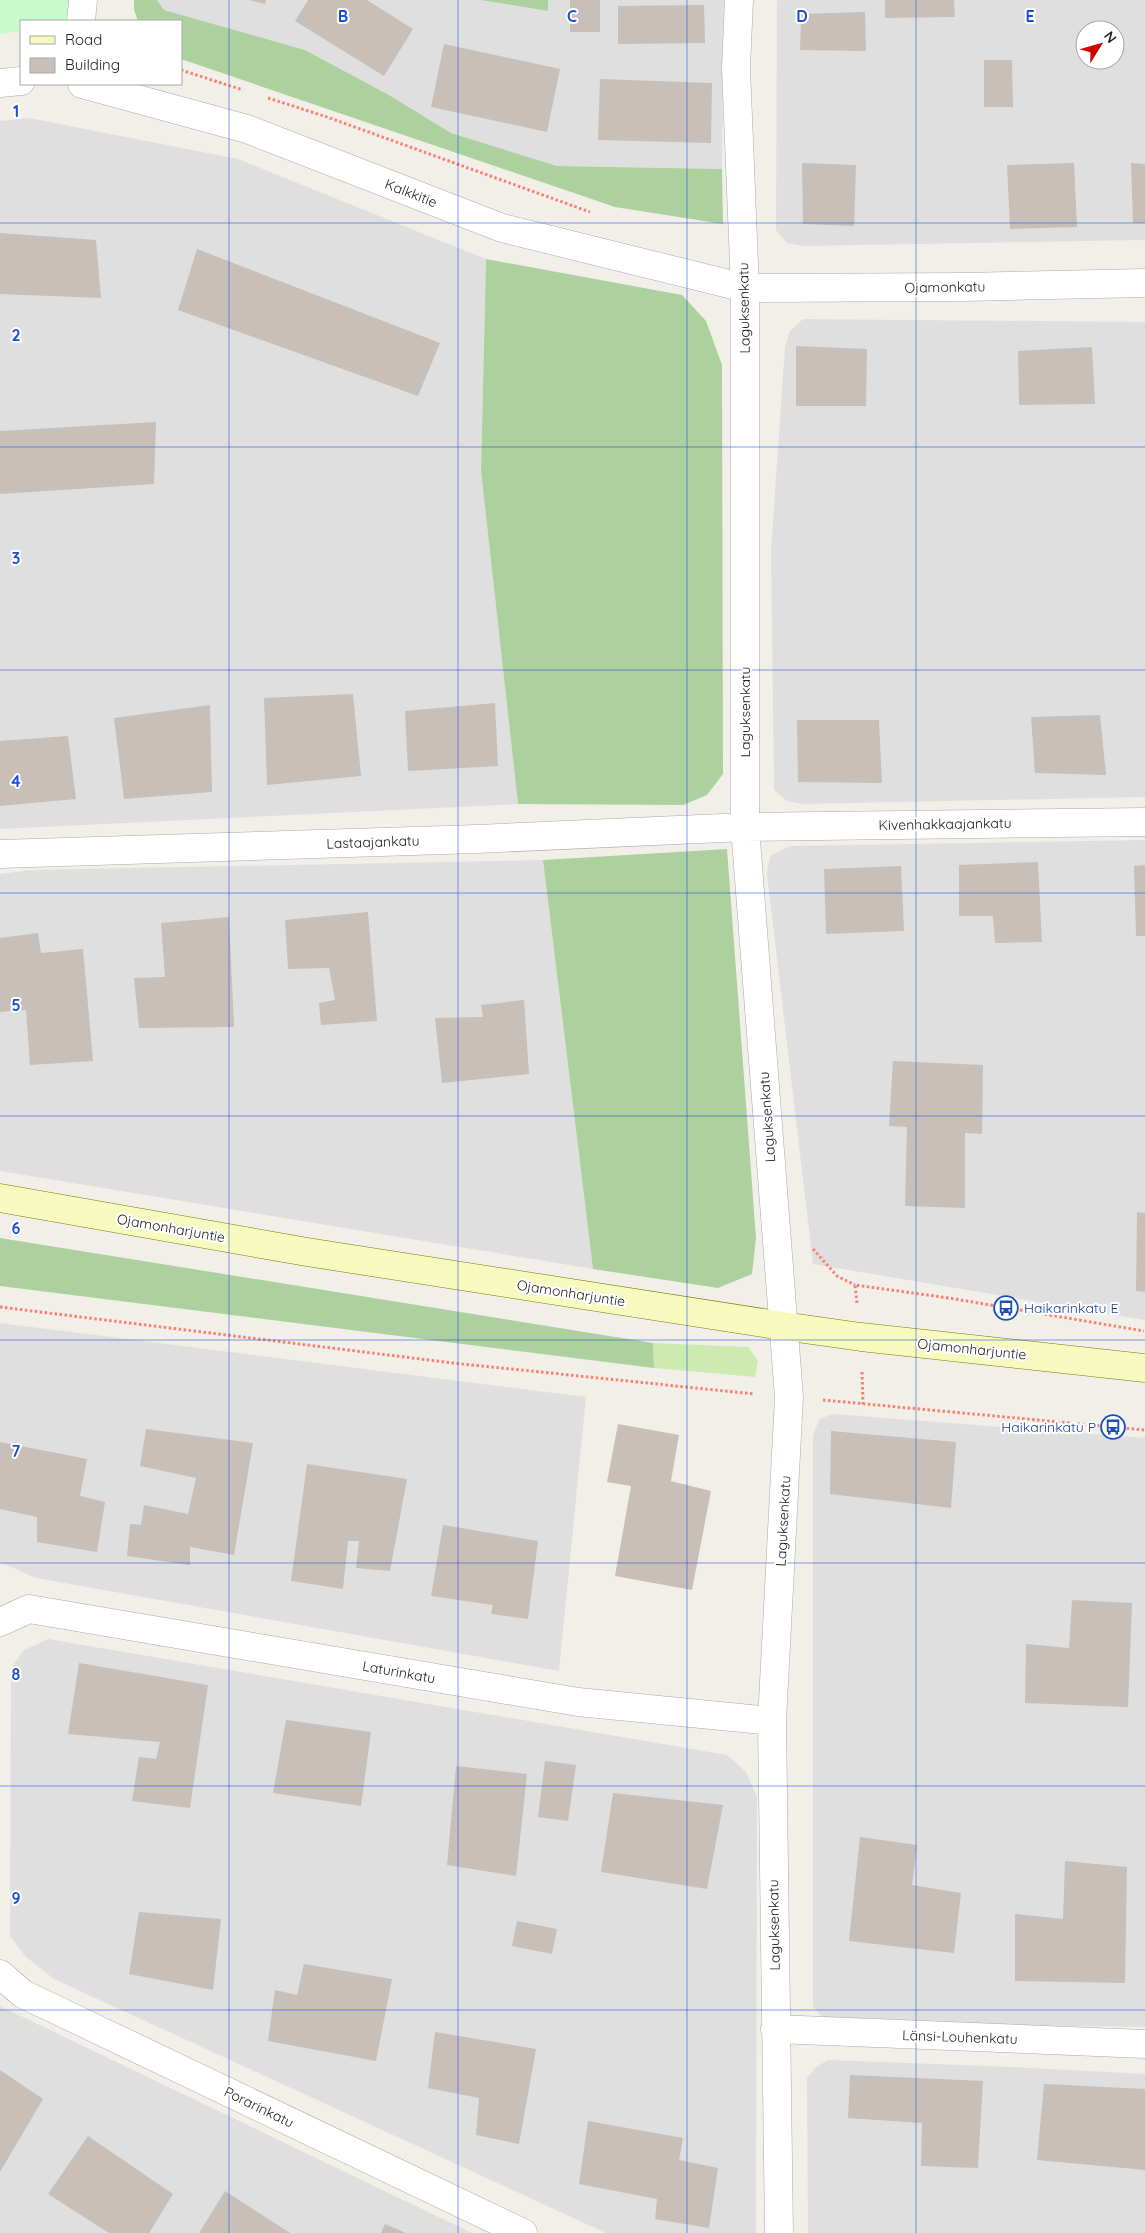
<svg xmlns="http://www.w3.org/2000/svg" width="1145" height="2233" viewBox="0 0 1145 2233" font-family="Quicksand,sans-serif">
	<rect width="100%" height="100%" fill="#f2efe9"/>
	<path fill="#e0dfdf" fill-rule="evenodd" d="M157,0H480L547,11L548,0H724L722,169L557,166L451,133L389,95L305,50L164,10Z
		M777,0H1145V240L802,246L787,243L776,230ZM1085,30H1115V60H1085Z
		M29,118L238,159L486,259L481,471L518,804L0,829V121Z
		M803,319L1145,322V797L803,804L787,801L774,790L771,550L785,347L790,331Z
		M1145,840V1320L813,1264L767,874L770,856L790,846Z
		M543,860L593,1269L0,1171V874L30,870Z
		M0,1323L586,1397L559,1671L36,1578L0,1562Z
		M833,1414L1145,1438V2027L836,2023L824,2019L813,2007V1436L819,1419Z
		M48,1639L727,1755L746,1772L757,1797L756,2233H606L54,1979L26,1957L10,1936L11,1668L24,1650Z
		M0,2006L472,2233H0Z
		M828,2060L1013,2067L1145,2074V2233H808L807,2078L816,2067Z"/>
	<path fill="#cdebb0" d="M653,1343L748,1347L758,1361L755,1377L654,1368Z"/>
	<path fill="#add19e" d="M134,0H157L164,10L305,50L389,95L451,133L557,166L722,169L723,224L615,207L181,59V21H138L134,10Z
		M480,0H548V11Z
		M486,259L682,295L706,321L722,365L723,774L707,795L683,805L518,804L481,471Z
		M727,849L756,1238L752,1274L718,1288L593,1269L543,860Z
		M0,1238L653,1343L654,1368L0,1286Z"/>
	<path fill="#c8facc" d="M0,0H71L67,21H21V31L0,34Z"/>
	<path fill="#c7bfb8" d="M249,0H266L265,4Z
		M308,0H367L413,29L384,76L295,21Z
		M570,0H600V32H570Z
		M885,0H954L955,17L885,18Z
		M704,5L705,43L618,44V6Z
		M865,12L866,51L800,50L801,14Z
		M444,44L560,69L547,132L431,107Z
		M984,60H1012L1013,107H984Z
		M600,79L712,83L711,143L598,140Z
		M802,163L856,165L854,226L803,224Z
		M1074,163L1077,227L1010,229L1007,165Z
		M1131,163L1145,164V223H1133Z
		M0,233L96,240L101,298L0,294Z
		M197,249L440,343L418,396L178,310Z
		M796,346L867,349L866,406H796Z
		M1092,347L1095,404L1019,405L1018,351Z
		M156,422L154,484L0,494V431Z
		M353,694L361,776L267,785L264,698Z
		M495,703L498,766L408,771L405,711Z
		M210,705L212,792L124,799L114,718Z
		M1100,715L1106,775L1035,773L1031,717Z
		M797,720H879L882,783L798,782Z
		M68,736L76,799L0,806V741Z
		M1038,862L1042,942L995,943L993,916H959V865Z
		M1145,865V936H1136L1134,866Z
		M901,866L904,931L826,934L824,869Z
		M368,912L377,1021L321,1025L319,1003L335,1000L329,968L288,969L285,920Z
		M229,917L234,1027L139,1028L134,978L165,977L161,923Z
		M38,933L41,953L83,949L93,1061L30,1065L26,1010L0,1012V938Z
		M524,1000L529,1074L442,1083L435,1018L483,1017L481,1005Z
		M893,1061L983,1065L982,1134L965,1133V1208L905,1206L907,1127L889,1126Z
		M1137,1212L1145,1213V1292L1136,1291Z
		M618,1424L679,1435L671,1481L711,1491L692,1590L615,1576L631,1486L607,1482Z
		M146,1429L253,1443L234,1555L190,1547V1565L127,1556L130,1524L141,1525L144,1505L188,1514L196,1478L140,1466Z
		M831,1431L956,1442L951,1508L830,1494Z
		M0,1442L87,1459L80,1496L105,1502L97,1552L37,1542V1517L0,1509Z
		M307,1464L407,1479L390,1571L356,1568L359,1541H348L343,1589L291,1581Z
		M443,1525L538,1541L528,1619L491,1614L493,1605L431,1596Z
		M1072,1600L1132,1603L1128,1707L1025,1703L1026,1644L1069,1648Z
		M79,1663L208,1685L190,1808L132,1801L139,1757L156,1759L160,1742L68,1734Z
		M286,1720L371,1732L361,1806L273,1793Z
		M545,1761L576,1765L568,1821L538,1817Z
		M456,1766L527,1774L516,1876L447,1865Z
		M613,1793L723,1805L707,1889L601,1872Z
		M860,1837L917,1845L912,1885L961,1893L954,1953L849,1941Z
		M1065,1861L1127,1867L1125,1983L1015,1981V1914L1063,1919Z
		M139,1912L221,1919L213,1990L129,1974Z
		M517,1921L557,1929L552,1954L512,1946Z
		M304,1964L392,1979L376,2061L268,2041L275,1990L297,1995Z
		M435,2032L536,2049L519,2144L476,2135L479,2098L428,2088Z
		M0,2070L43,2099L0,2172Z
		M850,2075L983,2081L978,2168L921,2166L922,2123L848,2118Z
		M1044,2084L1145,2089V2170L1037,2160Z
		M588,2121L683,2138L679,2160L718,2168L709,2228L655,2219L657,2199L579,2184Z
		M88,2136L173,2194L149,2233H109L48,2194Z
		M225,2191L290,2233H199Z
		M385,2224L406,2233H381Z"/>
	<g fill="none" stroke-linecap="round" stroke-linejoin="round">
		<g stroke="#a9a9a9" stroke-width="29">
			<path id="minor" d="M739,0L736,68L745,288V827L789,1397L772,1721L779,2233
				M81,21L83,0
				M0,854L477,839L745,827L1145,822
				M0,1622L29,1609L578,1702L772,1721
				M0,1974L23,1994L523,2233
				M775,2029L1145,2044"/>
		</g>
		<g stroke="#a9a9a9" stroke-width="29">
			<path id="tertiary" d="M0,83L21,81
				M82,84L247,129L502,228L745,288L964,287L1145,283"/>
		</g>
		<g stroke="#707d05" stroke-width="29">
			<path id="secondary" d="M0,1198L307,1252L783,1326L861,1337L1145,1368"/>
		</g>
		<path stroke="#fa8072" stroke-width="3" stroke-dasharray="2.5 2.5" stroke-linecap="butt" d="M181,70L243,90
			M268,98L327,117L590,212
			M813,1249L837,1276L855,1285
			M857,1303L855,1285L949,1298L1144,1331
			M0,1307L453,1363L754,1394
			M862,1372L863,1404
			M823,1400L1145,1430"/>
		<use href="#minor" stroke="#fff" stroke-width="28"/>
		<use href="#tertiary" stroke="#fff" stroke-width="28"/>
		<use href="#secondary" stroke="#f7fabf" stroke-width="28"/>
	</g>
	<path fill="none" stroke="#1d4ed8" stroke-width="1" stroke-opacity="0.55" d="M229,0V2233M458,0V2233M687,0V2233M916,0V2233M0,223H1145M0,447H1145M0,670H1145M0,893H1145M0,1116H1145M0,1340H1145M0,1563H1145M0,1786H1145M0,2010H1145"/>
	<defs>
		<g id="bus-ring" transform="scale(1.25)"><circle r="9.5" fill="#fff" stroke="#1a4fb4" stroke-width="1.5"/><path d="M-5-6H5V4H4V6H2V4H-2V6H-4V4H-5ZM-3.5-4V0h7V-4ZM-3.5 1.2v1.5H-2V1.2ZM2 1.2v1.5H3.5V1.2Z" fill="#1a4fb4"/></g>
	</defs>
	<g fill-rule="evenodd">
		<use href="#bus-ring" x="1006" y="1308"/>
		<use href="#bus-ring" x="1113" y="1427"/>
	</g>
	<g text-anchor="middle" stroke-width="4" stroke-linejoin="round" paint-order="stroke">
		<g font-size="14" fill="#222" stroke="#fff">
			<text transform="translate(411 193) rotate(21)" y="5">Kalkkitie</text>
			<text transform="translate(945 287) rotate(-1)" y="5">Ojamonkatu</text>
			<text transform="translate(744 308) rotate(-91)" y="5">Laguksenkatu</text>
			<text transform="translate(745 712) rotate(-90)" y="5">Laguksenkatu</text>
			<text transform="translate(945 824) rotate(-1)" y="5">Kivenhakkaajankatu</text>
			<text transform="translate(373 842) rotate(-2)" y="5">Lastaajankatu</text>
			<text transform="translate(767 1117) rotate(-94)" y="5">Laguksenkatu</text>
			<text transform="translate(171 1228) rotate(10)" y="5">Ojamonharjuntie</text>
			<text transform="translate(571 1293) rotate(9)" y="5">Ojamonharjuntie</text>
			<text transform="translate(972 1349) rotate(6)" y="5">Ojamonharjuntie</text>
			<text transform="translate(783 1521) rotate(-87)" y="5">Laguksenkatu</text>
			<text transform="translate(399 1672) rotate(10)" y="5">Laturinkatu</text>
			<text transform="translate(774 1925) rotate(-91)" y="5">Laguksenkatu</text>
			<text transform="translate(960 2037) rotate(2)" y="5">Länsi-Louhenkatu</text>
			<text transform="translate(259 2107) rotate(26)" y="5">Porarinkatu</text>
		</g>
		<g font-size="14" fill="#164399" stroke="#fff" text-anchor="start">
			<text x="1024" y="1313">Haikarinkatu E</text>
			<text x="1096" y="1432" text-anchor="end">Haikarinkatu P</text>
		</g>
	</g>
	<g font-size="16" text-anchor="middle" font-weight="bold" fill="#1d4ed8" stroke="#fff" stroke-width="4" stroke-linejoin="round" paint-order="stroke">
		<text x="343" y="22">B</text>
		<text x="572" y="22">C</text>
		<text x="802" y="22">D</text>
		<text x="1030" y="22">E</text>
		<text x="16" y="117">1</text>
		<text x="16" y="341">2</text>
		<text x="16" y="564">3</text>
		<text x="16" y="787">4</text>
		<text x="16" y="1011">5</text>
		<text x="16" y="1234">6</text>
		<text x="16" y="1457">7</text>
		<text x="16" y="1680">8</text>
		<text x="16" y="1904">9</text>
	</g>
	<rect x="20" y="20" width="162" height="65" fill="#ffffff" stroke="#a7a7a7"/>
	<rect x="30" y="36" width="25" height="8" fill="#f7fabf" stroke="#a7a7a7"/>
	<text x="65" y="45" font-size="15" fill="#222222">Road</text>
	<rect x="30" y="58" width="25" height="15" fill="#c7bfb8" stroke="#a7a7a7"/>
	<text x="65" y="70" font-size="15" fill="#222222">Building</text>
	<g transform="translate(1100 45) rotate(53)"><circle r="24" fill="#ffffff" stroke="#a7a7a7"/>
	<path d="M0-4L9 19L0 12L-9 19Z" fill="#d40000"/>
	<text y="-8" font-size="14" font-weight="bold" text-anchor="middle" fill="#222222">N</text>
	</g>
</svg>
